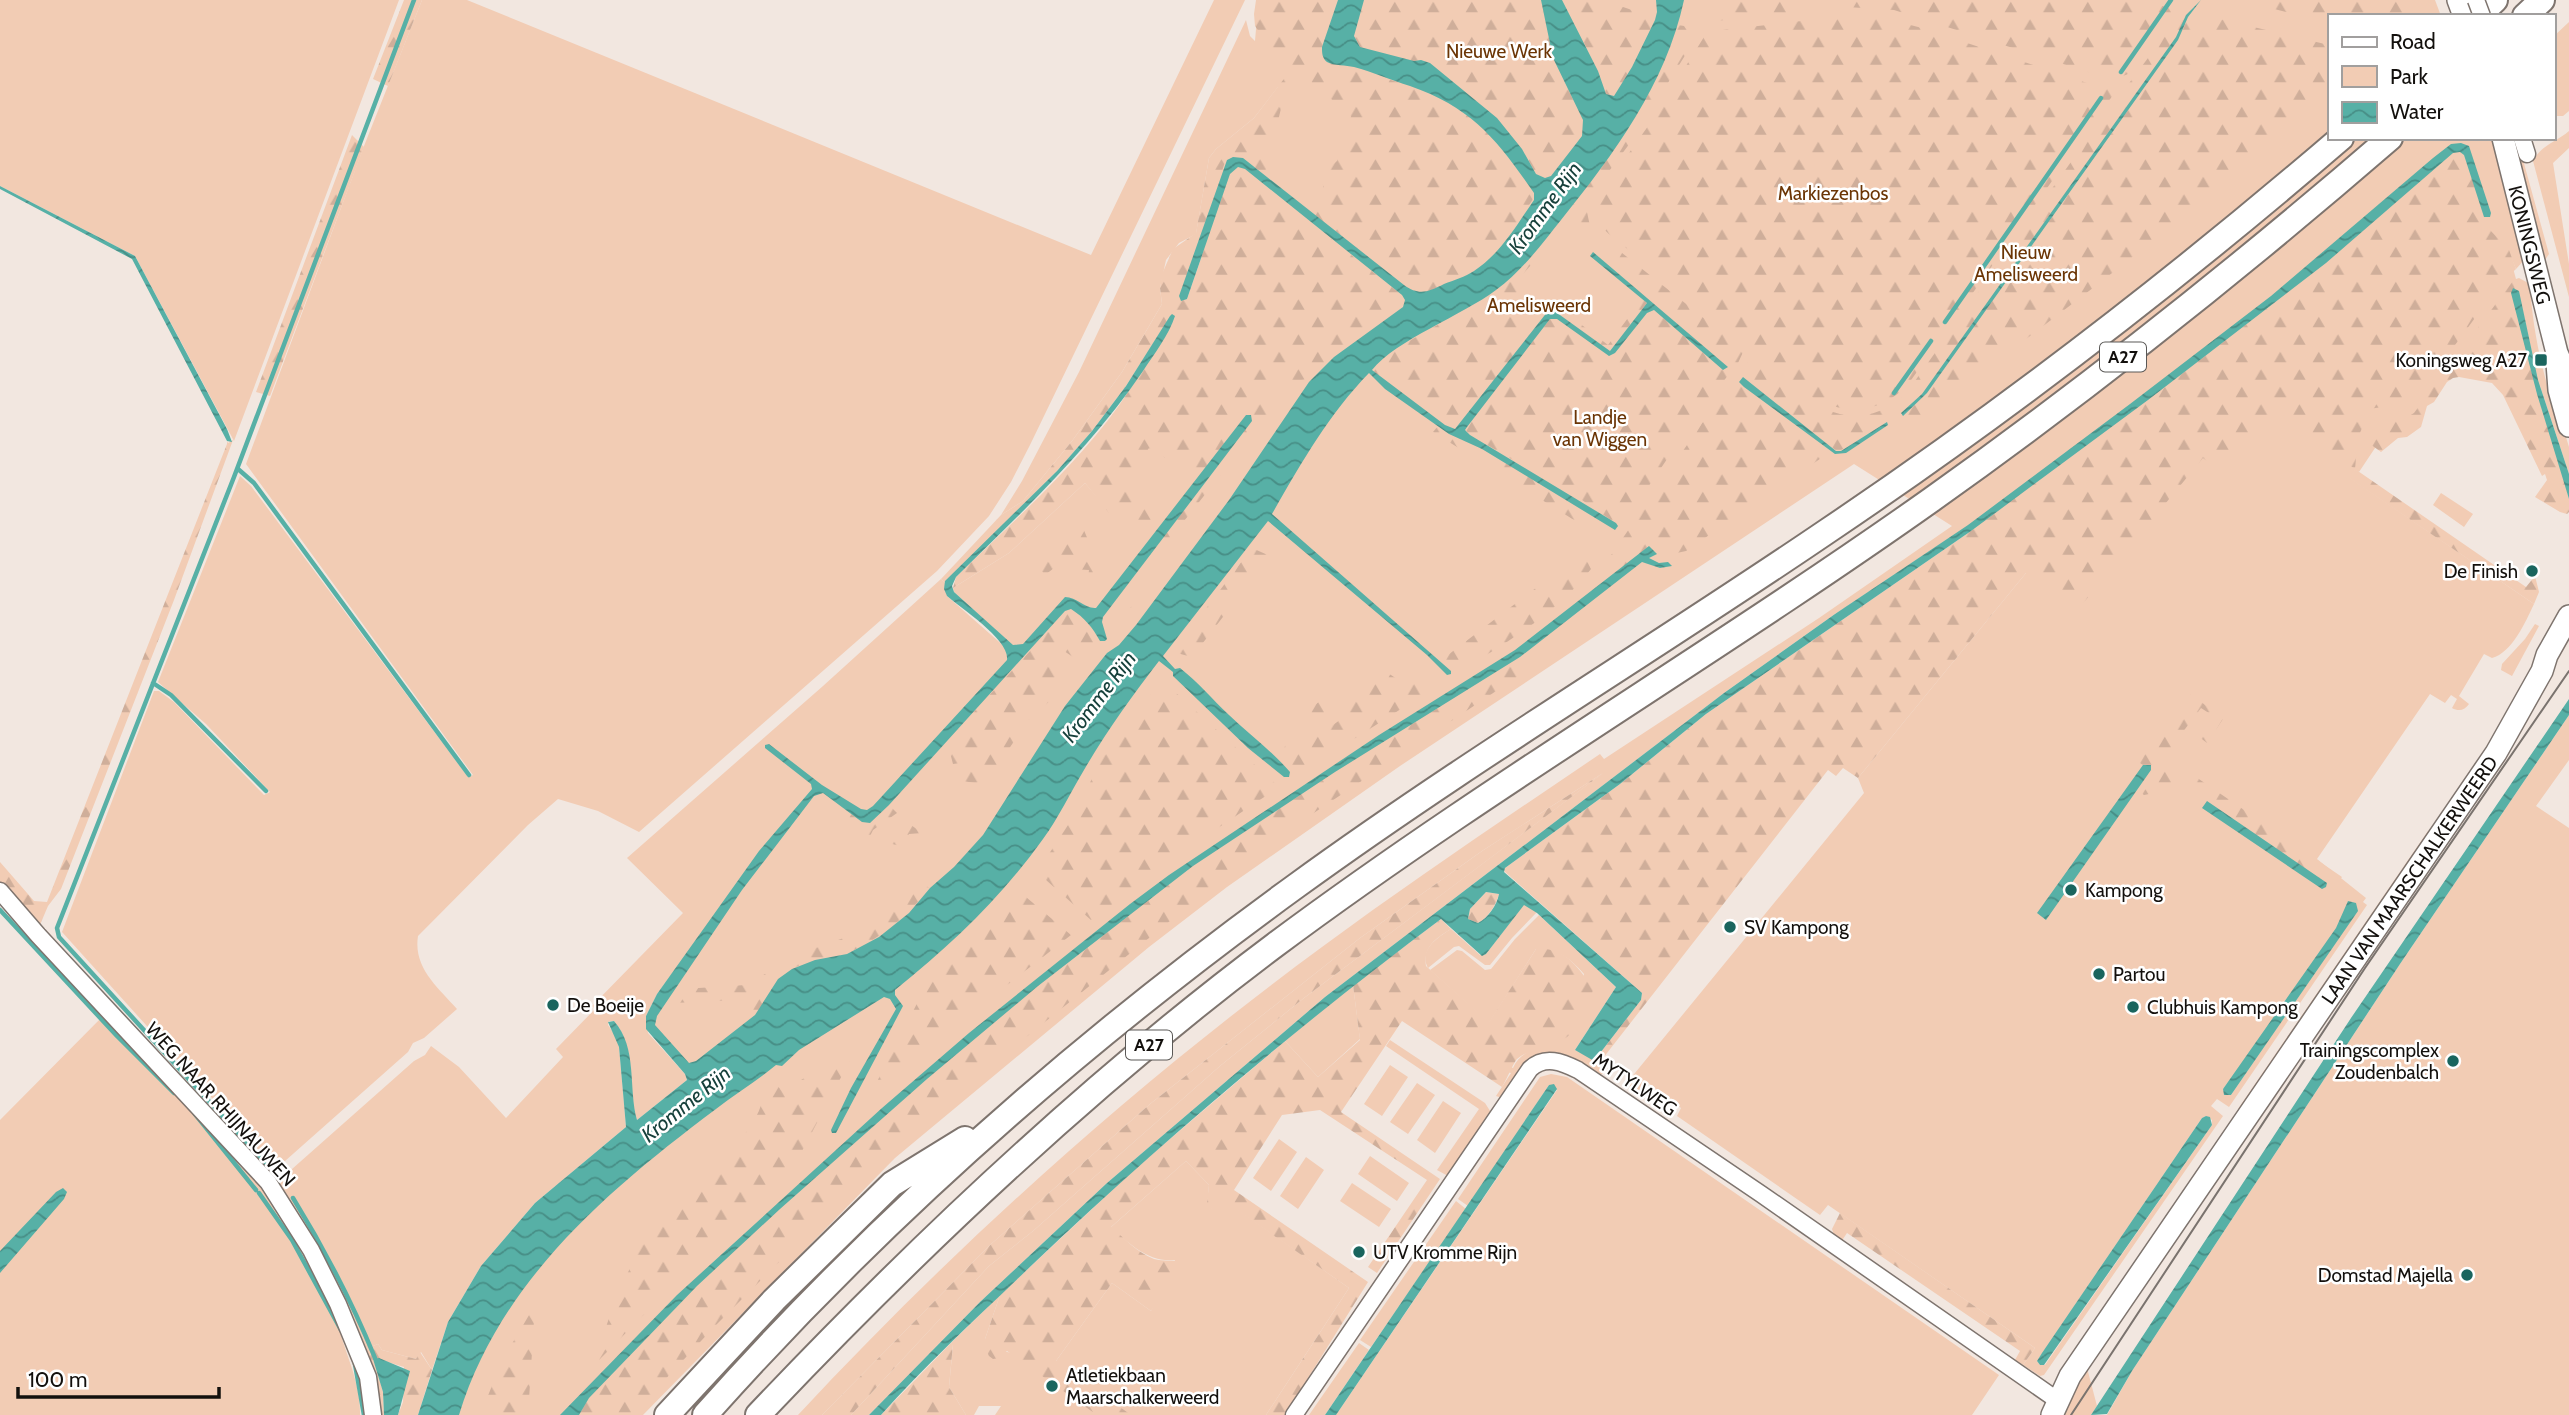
<svg xmlns="http://www.w3.org/2000/svg" width="2569" height="1415" viewBox="0 0 2569 1415" font-family="Cabin,sans-serif">
	<defs>
		<pattern id="forest-firs" width="22" height="20" patternUnits="userSpaceOnUse" patternTransform="scale(1.75)"><rect width="22" height="20" fill="#f2ccb4"/><path d="M5 1l3.5 6h-7zM16 11l3.5 6h-7z" fill="#cfae9a"/></pattern>
		<pattern id="water-waves" width="16" height="10" patternUnits="userSpaceOnUse" patternTransform="scale(1.75)"><rect width="16" height="10" fill="#57b0a6"/><path d="M0 5q4-4 8 0t8 0" fill="none" stroke="#478e86"/></pattern>
	</defs>
	<rect width="100%" height="100%" fill="#f2e7e0"/>
	<path fill="#f2ccb4" fill-rule="evenodd" d="M0,0H399L234,441L135,256L0,186Z
		M422,0H467L1091,255L1214,0H1245L1030,445L1011,482L989,516L937,571L639,832L598,811L558,799L528,825L418,936C413,968 438,987 457,1009L424,1038L413,1043L408,1052L276,1169L62,932L154,691H159L174,702L264,795L270,792L206,724L158,682L240,476L251,486L468,777L473,775L246,464L364,146Z
		M1260,0H2435L2441,16H2329V138H2496L2527,257L2516,269L2508,250L2516,279L2519,278L2530,284C2532,322 2539,358 2550,395H2553L2569,447V474L2538,380L2518,290L2462,350L2418,411L2408,421L2391,424L2359,472L2355,470L2350,478L2534,604C2526,621 2512,653 2492,658L2484,654L2459,696L2469,704C2465,710 2459,712 2452,708L2457,699L2451,695L2445,703L2430,694L2317,859L2366,898L2363,902L2367,905L2229,1107L2217,1099L2211,1106L2223,1116L2044,1375L2040,1376L2023,1365L2035,1348L1828,1205L1820,1215L1677,1116L1681,1108L1647,1082L1639,1092L1626,1084L1864,793L1858,778L2026,573L1960,531L1835,614L1724,693L1325,997L1107,1183L980,1302L869,1415H851L989,1266L1033,1231L1220,1066L1304,998L1603,773L1482,851L1360,938L1150,1104L990,1245L822,1415H798C957,1244 1133,1086 1322,947C1413,880 1507,817 1600,754L1604,759L1819,618L1952,526L1854,464L1400,766L1227,887L1149,947L895,1158L643,1415H446L468,1349L539,1240L642,1147L707,1095L649,1023L733,891L657,994L646,1016L648,1033L685,1074L687,1080L637,1120C627,1088 638,1050 614,1021H609L608,1025L617,1038L619,1047L626,1127L535,1203L481,1266L448,1322L432,1370L421,1352L416,1359L382,1350L378,1344L363,1350L339,1298L278,1189L283,1177L414,1061L425,1055L431,1046L459,1067L506,1118L563,1057L556,1049L595,1009L592,1006L683,913L627,858L823,686L941,579L945,583L947,596L1006,648L1010,643L954,592L953,588L1009,553L1085,483L1103,504L1151,430L1236,278L1192,252L1217,166L1256,130L1281,91L1278,87L1254,118L1216,149L1209,158L1196,234L1179,243L1166,260L1160,288L1162,304L1122,372L1072,441L1023,501L1001,515L1022,481L1079,372L1246,20L1250,36L1255,41L1258,5ZM2358,910L2231,1095H2225L2223,1089ZM2206,1116L2212,1120V1125L2045,1365H2040L2037,1361L2202,1118Z
		M2569,22V111L2563,116H2553V37Z
		M2569,131V148L2553,163L2569,264V297L2533,161C2540,146 2556,142 2569,131Z
		M2511,138H2517L2549,254L2545,260L2543,261Z
		M2441,493L2473,514L2464,527L2433,505Z
		M2535,624L2539,626L2512,676L2501,670L2502,664L2525,639Z
		M2569,715V760L2536,806L2569,828V1415H2107L2132,1371L2400,964Z
		M2428,831L2429,839L2245,1108L2238,1109Z
		M1524,904L1537,912L1512,938L1490,965H1485L1459,946L1454,947L1428,968C1418,950 1438,937 1451,929L1480,955L1486,954Z
		M1539,915L1616,987L1575,1050L1600,1062L1610,1070L1600,1075L1557,1055L1502,1098L1496,1096L1511,1073L1480,1064L1471,1045L1513,1068C1521,1048 1550,1044 1568,1036L1584,974C1567,955 1561,952 1536,949L1489,1023L1430,970L1457,950L1462,951L1485,970L1491,969L1515,939Z
		M1353,985L1360,1039L1318,1077L1285,1041Z
		M106,1013L276,1201L334,1306C339,1343 361,1377 360,1415H0V1120Z
		M1390,1040L1485,1103L1492,1114L1448,1176L1437,1170L1479,1109L1386,1046Z
		M1390,1065L1408,1077L1382,1116L1364,1104Z
		M1551,1074L1567,1077L1999,1375L1972,1415H1336L1557,1090L1549,1085L1468,1206L1458,1199L1540,1077Z
		M1417,1083L1435,1095L1408,1134L1390,1122Z
		M1443,1101L1461,1113L1435,1153L1417,1140Z
		M1279,1139L1297,1152L1271,1191L1253,1178Z
		M1370,1156L1409,1183L1397,1201L1358,1174Z
		M1306,1157L1324,1170L1298,1209L1280,1196Z
		M1186,1161L1209,1185L1207,1210L1227,1202L1349,1288L1266,1415H995L1001,1406H979L974,1415H966L949,1387L953,1345L951,1343L1000,1295L985,1339V1348L1056,1361L1112,1283L1151,1311L1175,1260C1148,1263 1130,1243 1110,1228Z
		M1352,1183L1391,1209L1379,1227L1340,1201Z
		M1456,1201L1466,1209L1371,1347L1360,1340Z
		M1359,1343L1369,1350L1325,1415H1309Z
		M2086,1364L2097,1406L2091,1415H2063Z"/>
	<path fill="url(#forest-firs)" d="M404,0H422L388,86L373,79Z
		M1256,0H1338L1322,47L1332,64C1351,64 1370,73 1388,79C1410,86 1433,93 1453,105C1490,125 1513,162 1535,196L1499,251L1485,263L1462,278L1427,292H1414L1307,209L1325,196L1321,174L1337,161L1351,116L1276,52L1262,36L1255,26L1254,14Z
		M1364,0H1541L1553,58L1583,120L1582,135L1551,176L1545,178L1536,174L1522,149L1497,118L1430,63L1421,60L1414,61L1360,47L1354,36Z
		M1563,0H1602L1656,18L1632,67L1615,96L1606,94L1598,71Z
		M1710,0H1803L1801,13L1715,21L1712,20Z
		M1846,0H2136L2175,9L2128,74L2113,80L1894,10L1847,7Z
		M2239,0H2435L2418,16H2329V23Z
		M2184,10L2189,12L2176,37L1922,394L1887,422L1838,452L1749,381L1774,411L1830,452L1686,551C1670,554 1661,559 1649,547L1588,595L1598,574L1736,374L1749,361L1755,359C1801,396 1847,444 1905,395L2088,138Z
		M2191,12L2329,45V94C2195,212 2054,320 1910,425L1903,416L1927,393L2178,40Z
		M1870,17L1887,19L1922,28L2099,87L2111,88L2113,95L1909,383C1879,417 1839,416 1804,392L1609,234C1595,221 1594,213 1599,195L1651,122L1704,37L1714,31L1810,20Z
		M1678,25L1684,26L1694,41L1633,139L1592,194L1591,199L1571,220L1575,221L1587,212C1589,223 1594,236 1588,246L1570,222L1522,275L1553,303L1608,345L1642,299L1647,303L1609,352L1553,310L1548,311L1457,428L1452,427L1391,380L1387,379L1386,381L1371,370C1407,335 1457,319 1497,290C1524,270 1544,242 1565,215C1611,156 1655,97 1678,25Z
		M1290,71L1265,175L1241,157L1225,162L1203,229L1187,299L1230,174L1234,169L1241,168L1402,295L1405,300L1403,307L1323,367L1306,370L1303,375L1308,379L1269,385L1271,411L1154,559L1157,572L1145,570L1129,590L1114,602L1252,418L1246,415L1198,478L1149,448L1126,481L1157,511L1144,541L1138,538L1134,523L1113,518L1085,483L1009,553L953,588L956,577C1014,520 1086,458 1130,389C1146,366 1158,339 1172,314L1126,386L1092,431L1057,471L945,583L941,579L1001,515L1023,501L1072,441L1122,372L1162,304L1160,288L1162,274L1173,249L1196,233L1209,158L1216,149L1254,118Z
		M352,135L364,147L270,396L256,392Z
		M2460,152L2464,155L2489,229L2509,250L2516,269L2500,284L2410,406C2396,411 2385,405 2371,409L2358,437L2355,469L2526,587L2535,576L2539,592L2534,604L2349,478L2355,469L2271,412L2226,476L2203,458L2075,613L2026,573L1858,778L1843,768L1836,776L1828,770L1600,1062L1594,1061L1641,1000L1642,993L1504,871L1505,868L1620,784L1706,714L1971,531L2148,400L2326,263L2453,153Z
		M1612,245L1744,350L1738,363L1701,409L1621,527L1582,500L1470,435L1465,429L1550,319H1557L1596,349L1615,353L1647,313L1654,310L1723,370L1729,366L1592,252Z
		M2513,281L2569,499V512L2567,514L2560,512L2535,497L2547,480L2545,474L2542,476L2503,395L2492,383L2459,377L2453,378L2447,382L2434,402L2427,406L2421,427L2407,437L2398,438L2381,452L2366,441L2384,415L2401,421L2414,413Z
		M1438,426L1449,434L1482,449L1589,513L1582,525L1433,432Z
		M233,440L174,600L61,889L48,906L39,927L0,886V862L34,901L47,902L227,444V441L228,443Z
		M1080,521L1097,561L1119,555L1098,582L1087,587L1089,570L1054,568L1045,575L1035,563L1049,558Z
		M1252,548L1270,556L1192,657L1173,652Z
		M1583,552L1591,569C1555,616 1503,644 1454,675L1440,661Z
		M1150,593L1153,596L1117,638L1110,633L1123,613Z
		M1069,609L1089,621L1099,639L1076,659L1064,651L1057,658L1066,673L1063,688L1031,719L1009,721L1008,728L1019,734L1004,756L1006,773L986,785L963,781L967,762L953,764L947,741Z
		M1520,657L1529,669L1257,851L984,1071L897,1144L715,1326L632,1415H579L588,1398L697,1286L780,1209L927,1079L1038,986L1193,866L1335,772Z
		M1382,669L1403,683L1411,678L1422,681L1429,691L1293,778L1280,761L1287,740L1315,731L1307,711L1320,701L1333,725L1344,717L1357,684Z
		M1162,680L1279,787L1203,838L1091,920L1037,872L1070,822L1103,757Z
		M2191,694L2223,719L2207,743L2198,736L2212,715L2201,708L2163,758L2185,774L2175,789L2144,795L2137,790L2151,770L2150,765H2143L2137,761Z
		M1606,771L1304,998L1220,1066L1033,1231L989,1266L851,1415H822L990,1245L1150,1104L1360,938L1482,851Z
		M2193,775L2342,877L2334,888L2185,787Z
		M889,805L897,813L873,830L867,842L860,844L859,835L854,834L852,823L845,815L847,811L862,822L870,823Z
		M915,813L911,825L922,833L909,834L904,847L877,840Z
		M919,883L930,888C907,916 883,937 850,952C840,956 829,957 818,959C782,968 774,986 756,1015L737,1000L674,1003L683,989L746,985L801,953L858,933Z
		M1020,892L1071,935L997,993L862,1111L928,982Z
		M1486,892L1499,894C1496,905 1488,918 1478,923L1468,919L1470,909Z
		M1441,919L1451,929C1437,938 1423,946 1426,966L1489,1022L1536,949C1564,946 1580,968 1593,990C1590,1003 1578,1029 1567,1037C1551,1048 1532,1047 1517,1059C1514,1062 1506,1081 1502,1087L1402,1021L1341,1112L1440,1179L1377,1273L1368,1267L1427,1180L1320,1110L1282,1115L1234,1190L1368,1282L1285,1415H1266L1349,1288L1227,1203L1206,1211L1209,1185L1186,1161L1111,1227C1124,1238 1138,1253 1154,1259C1163,1262 1173,1259 1183,1263L1182,1267L1151,1311L1112,1283L1056,1361L1131,1415H1097L1007,1351L999,1358L993,1359L989,1356L985,1348V1339L1000,1295L1136,1168L1285,1041L1318,1077L1360,1040L1353,985Z
		M858,1045L790,1174L688,1270L599,1360C602,1319 644,1231 672,1201C706,1167 759,1140 765,1088L775,1082L781,1090L788,1088Z
		M1840,1213L2035,1348L2023,1365L2015,1360L2020,1351L1847,1233L1841,1242L1834,1235L1832,1229Z
		M535,1305L528,1415H480L503,1359Z
		M951,1343L953,1344L949,1387L966,1415H881Z
		M378,1344L382,1350L416,1359L420,1352L432,1370L418,1415H398L403,1402L404,1367L374,1358L383,1392L384,1415H377L363,1350Z"/>
	<path fill="url(#water-waves)" fill-rule="evenodd" d="M1338,0H1364L1354,36L1360,47L1414,61L1421,60L1430,63L1497,118L1522,149L1536,174L1545,178L1551,176L1582,136L1583,120L1553,58L1541,0H1562L1598,71L1606,94L1614,96L1632,67L1655,20L1657,12L1656,0H1684C1666,84 1614,154 1561,220C1541,245 1522,271 1496,290C1463,315 1396,340 1372,370L1445,425L1455,429L1548,311L1553,310L1610,351L1647,303L1590,256L1593,252L1728,367L1723,370L1654,310L1647,313L1615,353L1609,356L1557,319H1550L1467,427L1465,430L1470,435L1616,523L1618,526L1615,530L1482,449L1449,434L1385,389L1369,373C1329,414 1300,465 1272,514L1451,671V674L1447,675L1427,655L1268,521L1163,656L1175,669L1180,668C1198,682 1212,699 1229,715C1249,734 1272,751 1290,772L1289,777H1284L1248,748L1173,676V672L1159,661C1132,696 1106,732 1084,770C1070,793 1059,817 1043,839C1000,899 952,944 895,990V995L903,1006L836,1133H832L831,1130L851,1088L896,1009L890,999L884,997L799,1050L782,1066L776,1065C757,1081 735,1094 716,1109C608,1190 500,1281 459,1415H418L448,1322L481,1266L535,1203L626,1127L619,1047L608,1022L614,1021C638,1048 628,1088 637,1120L687,1080L685,1074L646,1029V1016L657,994L759,851L812,789L811,784L765,748V745L769,744L822,785L861,809L867,810L873,806L1007,660C1010,640 962,609 947,596L944,589L945,581L1057,471L1092,431L1126,386L1170,316L1172,314L1175,316C1169,335 1154,354 1143,371C1090,449 1022,512 956,577L952,586L954,592L1013,645L1023,644L1065,597C1077,597 1085,609 1096,608L1246,415H1251L1252,421L1103,617L1102,622L1107,639L1105,641H1100C1092,627 1085,618 1071,609L1065,611L889,805L870,823L862,822L823,793L814,796L742,890L657,1016L655,1025L689,1063L696,1061L755,1015L778,979L792,969L815,960L847,954L879,937L909,913L930,888L954,867L983,835L1065,706L1107,653L1119,645L1136,625L1229,500L1309,382L1334,357L1403,307L1405,300L1402,295L1245,169L1238,167L1230,174L1187,299L1181,301L1179,296L1227,160L1233,157L1243,158L1404,285C1419,296 1428,292 1444,284C1454,280 1465,277 1474,271C1501,253 1516,226 1534,200V193C1498,141 1473,108 1410,86C1391,80 1373,72 1354,67C1346,65 1334,66 1327,62C1322,58 1322,53 1322,47Z
		M2201,0L2188,17L2178,40L1927,393L1903,416L1901,413L1922,394L2176,37L2186,15Z
		M2461,143L2469,146L2491,213L2490,217H2484L2464,155L2460,152L2453,153L2326,263L2148,400L1971,531L1706,714L1620,784L1505,868L1504,872L1642,993L1641,1000L1594,1061L1575,1050L1616,987L1537,913L1524,905L1486,954L1482,956L1441,919C1298,1026 1161,1142 1032,1265C981,1314 928,1362 881,1415H869L980,1302L1107,1183L1325,997L1724,693L1835,614L1968,525L2130,404L2271,296L2433,158L2451,144ZM1486,892L1499,894C1497,905 1488,918 1478,923L1468,919L1470,909Z
		M0,186L135,256L227,429L232,442L227,441L132,259L0,189Z
		M2513,288L2519,291L2538,380L2569,474V499L2537,394L2511,293Z
		M1743,377L1836,451H1841L1887,422L1888,425L1846,453L1835,454L1744,387L1739,382Z
		M1649,546L1657,554L1649,558L1659,563L1668,562L1672,566L1660,568L1642,562L1520,657L1335,772L1193,866L1038,986L927,1079L780,1209L697,1286L589,1398L579,1415H560L677,1295L882,1108L969,1033L1130,904L1169,875L1379,735L1515,650Z
		M2569,699V715L2400,964L2132,1371L2107,1414L2091,1415L2351,1018Z
		M2143,765H2151V770L2046,920L2037,913Z
		M2207,801L2327,883L2326,887L2322,889L2202,808Z
		M2348,901L2356,903L2358,911L2231,1095H2224L2223,1089L2336,928Z
		M1554,1084L1557,1089L1336,1415H1325L1549,1085Z
		M2206,1116L2210,1117L2212,1125L2044,1365H2040L2037,1361L2042,1353L2202,1118Z
		M63,1188L67,1192L64,1199L0,1273V1251L56,1192Z
		M379,1358L410,1371L398,1415H384L383,1392L373,1359Z"/>
	<g fill="none" stroke-linecap="round" stroke-linejoin="round">
		<path stroke="#57b0a6" stroke-width="4.5" d="M2121,72L2171,0
			M1945,322L2101,98
			M1894,393L1931,341
			M238,469L254,483L469,775
			M153,683L171,695L266,791
			M0,910L117,1036L174,1093
			M195,1114L256,1190
			M268,1166L59,937L57,928L234,477L414,0
			M259,1193L292,1240L341,1330
			M293,1198C325,1250 352,1302 375,1358
			M355,1364L364,1415"/>
		<g stroke="#7e746e" stroke-width="19">
			<path id="minor" d="M2522,138L2527,154
				M0,891L38,935L268,1182L311,1250L338,1304L368,1377L373,1415
				M1294,1415L1530,1069C1545,1055 1562,1062 1578,1070L1761,1194L2057,1400"/>
		</g>
		<g stroke="#7e746e" stroke-width="24">
			<g id="major">
				<path d="M2458,0L2464,16"/>
				<path id="s1" d="M2503,138L2557,353L2569,381"/>
				<path d="M2557,363L2559,390L2569,426"/>
				<path id="s2" d="M2052,1415L2070,1376L2496,753L2542,671L2547,655L2569,616"/>
			</g>
		</g>
		<g stroke="#7e746e" stroke-width="28">
			<path id="highway" d="M2478,16L2495,0
				M2525,16L2542,0
				M667,1415L774,1300L892,1184L965,1139
				M705,1415C881,1217 1082,1041 1296,886C1468,761 1651,651 1826,532C2006,411 2177,279 2341,138
				M758,1415C918,1246 1088,1085 1275,945C1487,787 1715,653 1931,500C2090,387 2242,266 2390,138"/>
		</g>
		<use href="#minor" stroke="#fff" stroke-width="16"/>
		<use href="#major" stroke="#fff" stroke-width="21"/>
		<use href="#highway" stroke="#fff" stroke-width="24"/>
		<path stroke="#7a736e" stroke-width="2" d="M2071,1415L2365,968L2569,671"/>
		<g stroke="#7e746e" stroke-width="19" stroke-linecap="butt">
			<path id="minor-bridge" d="M2476,0L2482,16"/>
		</g>
		<use href="#minor-bridge" stroke="#fff" stroke-width="16"/>
	</g>
	<g fill="#1a655e" stroke="#fff" stroke-width="2.5">
		<rect x="2534" y="353" width="14" height="14" rx="3.5"/>
		<circle cx="2532" cy="571" r="7"/>
		<circle cx="2071" cy="890" r="7"/>
		<circle cx="1730" cy="927" r="7"/>
		<circle cx="2099" cy="974" r="7"/>
		<circle cx="553" cy="1005" r="7"/>
		<circle cx="2133" cy="1007" r="7"/>
		<circle cx="2453" cy="1061" r="7"/>
		<circle cx="1359" cy="1252" r="7"/>
		<circle cx="2467" cy="1275" r="7"/>
		<circle cx="1052" cy="1386" r="7"/>
	</g>
	<g text-anchor="middle" stroke-width="5" stroke-linejoin="round" paint-order="stroke">
		<g fill="#fff" stroke="#5a5856" stroke-width="2">
			<rect x="2100" y="342.5" width="46" height="29" rx="5"/>
			<rect x="1126" y="1030.5" width="46" height="29" rx="5"/>
		</g>
		<g font-size="18" font-weight="bold" fill="#13100d">
			<text x="2123" y="363">A27</text>
			<text x="1149" y="1051">A27</text>
		</g>
		<g font-size="19" fill="#6b3505" stroke="#fff">
			<text x="1499" y="58">Nieuwe Werk</text>
			<text x="1833" y="200">Markiezenbos</text>
			<text x="2026" y="259">Nieuw<tspan x="2026" dy="22">Amelisweerd</tspan></text>
			<text x="1539" y="312">Amelisweerd</text>
			<text x="1600" y="424">Landje<tspan x="1600" dy="22">van Wiggen</tspan></text>
		</g>
		<g font-size="19" fill="#13100d" stroke="#fff">
			<text dy="7" stroke="none"><textPath href="#s1" startOffset="110">KONINGSWEG</textPath></text>
			<text dy="7" stroke="none"><textPath href="#s2" startOffset="644">LAAN VAN MAARSCHALKERWEERD</textPath></text>
			<text transform="translate(1635 1084) rotate(34)" y="7">MYTYLWEG</text>
			<text transform="translate(221 1104) rotate(48)" y="7">WEG NAAR RHIJNAUWEN</text>
		</g>
		<g font-size="19" fill="#13100d" stroke="#fff" text-anchor="start">
			<text x="2527" y="367" text-anchor="end">Koningsweg A27</text>
			<text x="2518" y="578" text-anchor="end">De Finish</text>
			<text x="2085" y="897">Kampong</text>
			<text x="1744" y="934">SV Kampong</text>
			<text x="2113" y="981">Partou</text>
			<text x="567" y="1012">De Boeije</text>
			<text x="2147" y="1014">Clubhuis Kampong</text>
			<text x="2439" y="1057" text-anchor="end">Trainingscomplex<tspan x="2439" dy="22">Zoudenbalch</tspan></text>
			<text x="1373" y="1259">UTV Kromme Rijn</text>
			<text x="2453" y="1282" text-anchor="end">Domstad Majella</text>
			<text x="1066" y="1382">Atletiekbaan<tspan x="1066" dy="22">Maarschalkerweerd</tspan></text>
		</g>
		<g font-size="21" font-style="italic" fill="#16403b" stroke="#fff">
			<text transform="translate(1545 208) rotate(-54)" y="7">Kromme Rijn</text>
			<text transform="translate(1099 697) rotate(-53)" y="7">Kromme Rijn</text>
			<text transform="translate(686 1104) rotate(-39)" y="7">Kromme Rijn</text>
		</g>
	</g>
	<rect x="2328" y="14" width="228" height="126" fill="#ffffff" stroke="#a19f9e" stroke-width="2"/>
	<rect x="2342" y="37" width="35" height="10" fill="#ffffff" stroke="#a19f9e" stroke-width="2"/>
	<text x="2390" y="49" font-size="21" fill="#13100d">Road</text>
	<rect x="2342" y="66" width="35" height="21" fill="#f2ccb4" stroke="#a19f9e" stroke-width="2"/>
	<text x="2390" y="84" font-size="21" fill="#13100d">Park</text>
	<rect x="2342" y="102" width="35" height="21" fill="url(#water-waves)" stroke="#a19f9e" stroke-width="2"/>
	<text x="2390" y="119" font-size="21" fill="#13100d">Water</text>
	<path d="M18 1387v10h201v-10" fill="none" stroke="#13100d" stroke-width="3.5"/>
	<text x="28" y="1387" font-size="21" fill="#13100d" stroke="#ffffff" stroke-width="5" paint-order="stroke">100 m</text>
</svg>
